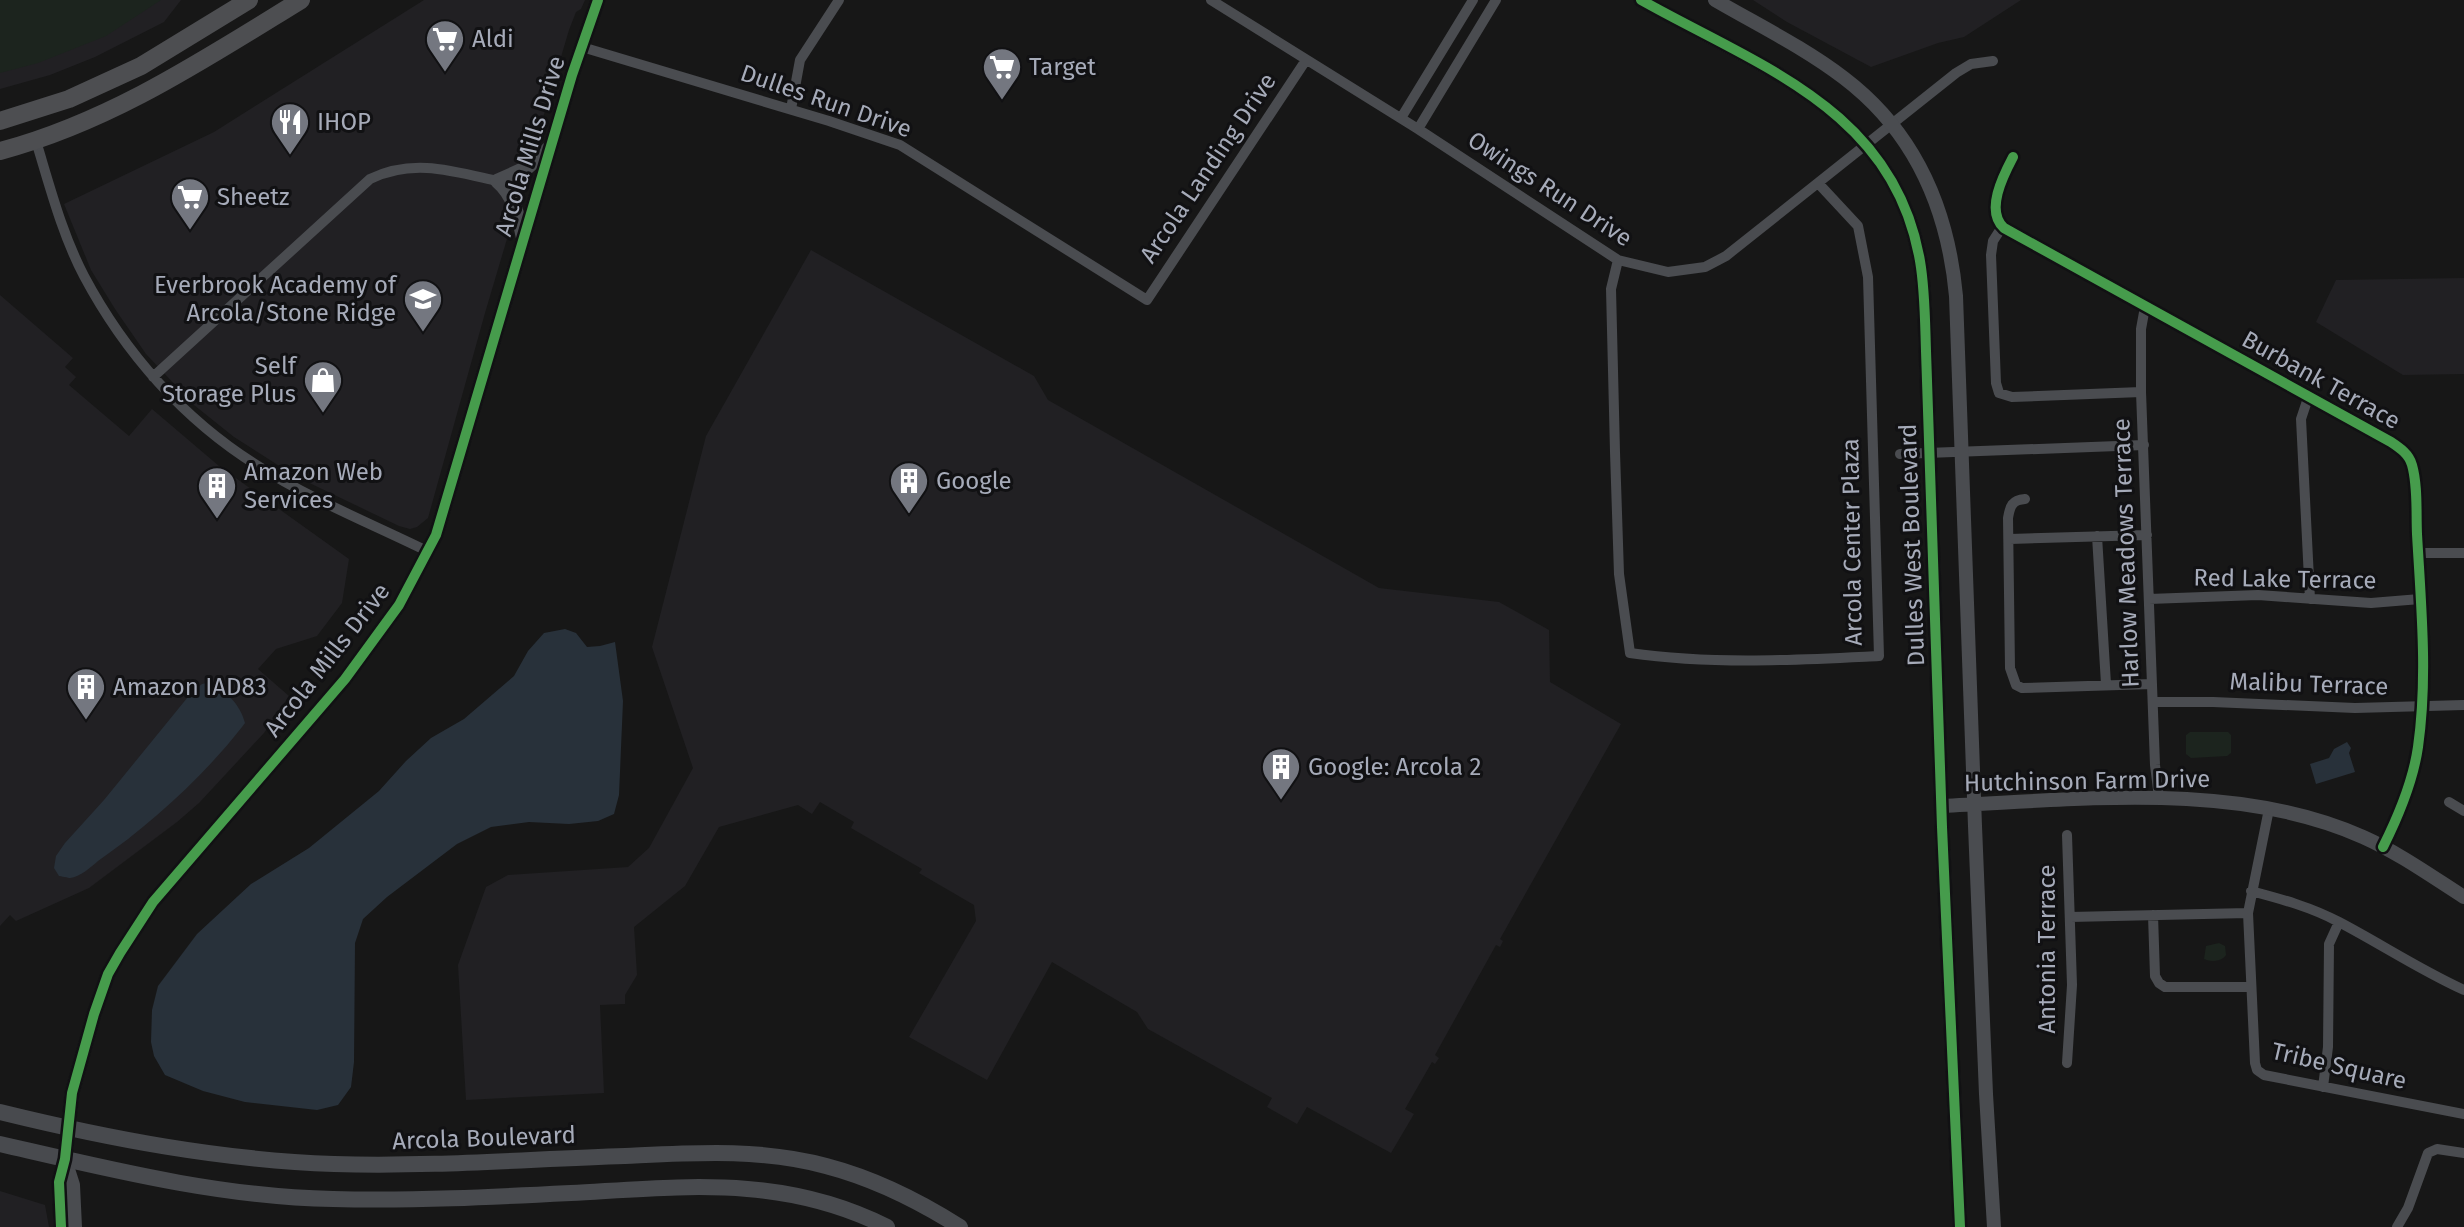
<svg xmlns="http://www.w3.org/2000/svg" width="2464" height="1227" viewBox="0 0 2464 1227" font-family="'Fira Sans',sans-serif">
	<rect width="100%" height="100%" fill="#171717"/>
	<path fill="#212023" d="M0,0H181L164,22L95,57L50,75L0,89Z
		M424,0H585L581,9L576,12L569,30L485,313L428,518L417,527L410,529L399,526L295,476L234,437L194,405L146,354L115,309L91,270L64,204L214,132Z
		M1753,0H2021L1964,37L1938,43L1871,67L1787,22Z
		M811,250L1034,376L1048,400L1379,588L1499,602L1549,630L1550,682L1621,724L1500,939L1503,941L1500,947L1496,945L1435,1055L1439,1058L1435,1064L1432,1062L1405,1109L1414,1114L1391,1153L1307,1107L1297,1124L1267,1107L1272,1098L1148,1029L1137,1012L1052,962L987,1080L909,1037L976,921L974,905L919,873L922,869L851,828L854,822L820,802L812,814L798,805L719,827L685,886L634,927L637,975L625,995V1004L600,1005L604,1093L466,1100L458,965L486,887L508,875L628,867L649,848L693,768L652,647L706,436Z
		M2464,278V374L2403,375L2316,322L2336,280Z
		M0,295L73,358L65,367L76,377L69,385L129,436L152,409L219,466L349,559L342,603L317,636L276,649L258,669L289,696L264,733L199,803L177,822L89,888L16,921L10,915L0,926Z
		M0,1191L45,1205L49,1227H0Z"/>
	<path fill="#1c241e" d="M0,0H161L106,36L38,63L0,73Z
		M2190,732H2228L2231,735V753L2227,756L2191,758L2186,754V735Z
		M2219,943L2225,946L2226,955C2221,962 2211,962 2204,959L2206,946Z"/>
	<path fill="#28313a" d="M565,629L576,633L587,647L600,646L615,642L623,701L619,795L614,814L598,821L569,824L529,822L491,827L457,844L387,897L363,919L355,943L354,1062L351,1087L338,1105L317,1110L245,1102L203,1091L165,1075L154,1056L151,1042L152,1010L158,986L197,934L251,884L309,848L379,791L406,761L431,738L464,719L514,676L528,651L544,633Z
		M207,683C226,690 240,704 245,723L242,727C203,777 150,825 98,861C91,867 80,877 70,878C69,878 60,876 59,876L54,868L56,856L65,843L104,800L192,692L202,684Z
		M2347,742L2351,748L2349,753L2355,772L2316,784L2310,764L2329,758L2334,749Z"/>
	<g fill="none" stroke-linecap="round" stroke-linejoin="round">
		<path stroke="#4a4c50" stroke-width="10" d="M1211,0L1418,129L1618,260L1668,272L1705,267L1726,256L1956,73L1971,64L1993,61
			M582,47L829,121L900,145L1147,300L1306,60
			M791,109L800,60L839,0
			M1401,118L1473,0
			M1418,129L1496,0
			M36,141C50,187 62,234 84,276C125,353 184,420 258,466C312,500 372,524 429,552
			M2013,157C2003,176 1985,211 2004,228L2391,442C2400,448 2409,454 2412,465C2418,486 2416,513 2417,534C2421,605 2428,677 2418,747C2413,782 2399,815 2383,847
			M2002,227L1993,241L1991,255L1996,383L1999,393L2012,397L2141,392
			M1618,260L1611,289L1615,452L1619,574L1630,653C1713,665 1796,660 1879,656L1868,277L1858,226L1818,183
			M2145,307L2141,329V392L2155,765L2159,798
			M153,377L370,179C413,158 453,171 497,181
			M2308,398L2301,419L2310,599
			M1900,454L2144,445
			M2025,499C2012,500 2010,506 2008,518L2010,668L2016,685L2022,688L2152,684
			M2097,536L2106,684
			M2010,539L2147,535
			M2418,553H2464
			M2149,599L2258,595L2371,603L2420,599
			M2153,702H2213L2355,708L2464,705
			M2449,802L2464,811
			M2269,809L2248,913L2255,1063L2257,1070L2264,1075L2464,1114
			M2251,891C2281,899 2311,907 2339,922C2381,944 2420,970 2464,990
			M2153,915L2155,976L2159,983L2165,987H2251
			M2070,917L2248,913
			M2067,1063L2072,985L2067,835
			M2323,1087L2328,1047L2329,944L2339,922
			M2397,1227L2408,1208L2428,1153L2437,1149L2464,1153"/>
		<path stroke="#4a4c50" stroke-width="14" d="M1641,0C1758,66 1894,109 1920,261C1925,290 1925,321 1926,351L1942,827L1960,1227
			M1715,0C1758,25 1805,48 1844,78C1915,132 1948,210 1956,296L1975,826L1986,1094L1994,1227
			M523,238C519,218 514,195 497,181L528,167L549,148
			M1942,806C2077,800 2236,780 2363,837C2399,853 2431,876 2464,897
			M65,1160L73,1185L75,1227
			M61,1227L59,1182L65,1159L72,1093L94,1014L108,974L120,953L153,902L345,679L399,605L436,535L572,75L598,0"/>
		<path stroke="#484a4e" stroke-width="16" d="M0,1112C110,1139 221,1160 334,1164C431,1167 529,1159 625,1156C691,1153 761,1148 826,1166C872,1178 919,1201 960,1227
			M0,1144C109,1169 220,1197 333,1199C412,1201 492,1197 571,1193C682,1187 782,1174 887,1227"/>
		<path stroke="#4d4e51" stroke-width="18" d="M0,121L69,99L141,66L249,0
			M0,151C110,122 205,59 301,0"/>
		<g stroke="#111113" stroke-width="15">
			<path id="cycleway" d="M1641,0C1758,66 1894,109 1920,261C1925,290 1925,321 1926,351L1942,827L1960,1227
				M2013,157C2003,176 1985,211 2004,228L2391,442C2400,448 2409,454 2412,465C2418,486 2416,513 2417,534C2421,605 2428,677 2418,747C2413,782 2399,815 2383,847
				M61,1227L59,1182L65,1159L72,1093L94,1014L108,974L120,953L153,902L345,679L399,605L436,535L572,75L598,0"/>
		</g>
		<use href="#cycleway" stroke="#469c4c" stroke-width="10"/>
	</g>
	<defs>
		<g id="supermarket-pin" transform="scale(2.0125)"><path d="M0 17L-7.5 6A9.5 9.5 0 1 1 7.5 6Z" fill="#747780" stroke="#111113"/><path d="M-6-5.5h2.5l.6 2H6L4.5 2H-2.5L-4.4-4H-6ZM-1.5 3.2a1.3 1.3 0 1 0 .1 0ZM3 3.2a1.3 1.3 0 1 0 .1 0Z" fill="#fff"/></g>
		<g id="restaurant-pin" transform="scale(2.0125)"><path d="M0 17L-7.5 6A9.5 9.5 0 1 1 7.5 6Z" fill="#747780" stroke="#111113"/><path d="M-5-6h1v4h1v-4h1v4h1v-4h1v5L-1.5 .5V6h-2V.5L-5-1ZM5-6V6H3V1.5H1.5Q1.5-4 5-6Z" fill="#fff"/></g>
		<g id="school-pin" transform="scale(2.0125)"><path d="M0 17L-7.5 6A9.5 9.5 0 1 1 7.5 6Z" fill="#747780" stroke="#111113"/><path d="M0-5L7-2L0 1L-7-2ZM-4 1L0 2.5L4 1V4Q0 6-4 4Z" fill="#fff"/></g>
		<g id="shop-pin" transform="scale(2.0125)"><path d="M0 17L-7.5 6A9.5 9.5 0 1 1 7.5 6Z" fill="#747780" stroke="#111113"/><path d="M-5-2.5h2.3a2.7 3.5 0 0 1 5.4 0H5L5.5 6h-11ZM-1.5-2.5h3a1.5 2.3 0 0 0-3 0Z" fill="#fff"/></g>
		<g id="building-pin" transform="scale(2.0125)"><path d="M0 17L-7.5 6A9.5 9.5 0 1 1 7.5 6Z" fill="#747780" stroke="#111113"/><path d="M-4-6H4V6H1V3H-1V6H-4ZM-2.5-4.3h1.7v1.8h-1.7ZM.8-4.3h1.7v1.8H.8ZM-2.5-1h1.7V.8h-1.7ZM.8-1h1.7V.8H.8Z" fill="#fff"/></g>
	</defs>
	<g fill-rule="evenodd">
		<use href="#supermarket-pin" x="445" y="39"/>
		<use href="#supermarket-pin" x="1002" y="67"/>
		<use href="#restaurant-pin" x="290" y="122"/>
		<use href="#supermarket-pin" x="190" y="197"/>
		<use href="#school-pin" x="423" y="299"/>
		<use href="#shop-pin" x="323" y="380"/>
		<use href="#building-pin" x="909" y="481"/>
		<use href="#building-pin" x="217" y="486"/>
		<use href="#building-pin" x="86" y="687"/>
		<use href="#building-pin" x="1281" y="767"/>
	</g>
	<g text-anchor="middle" stroke-width="6" stroke-linejoin="round" paint-order="stroke">
		<g font-size="24" fill="#a6abb9" stroke="#111113" text-anchor="start">
			<text x="472" y="47">Aldi</text>
			<text x="1029" y="75">Target</text>
			<text x="317" y="130">IHOP</text>
			<text x="217" y="205">Sheetz</text>
			<text x="396" y="293" text-anchor="end">Everbrook Academy of<tspan x="396" dy="28">Arcola/Stone Ridge</tspan></text>
			<text x="296" y="374" text-anchor="end">Self<tspan x="296" dy="28">Storage Plus</tspan></text>
			<text x="244" y="480">Amazon Web<tspan x="244" dy="28">Services</tspan></text>
			<text x="936" y="489">Google</text>
			<text x="113" y="695">Amazon IAD83</text>
			<text x="1308" y="775">Google: Arcola 2</text>
		</g>
		<g font-size="24" fill="#a6abb9" stroke="#111113">
			<text transform="translate(826 101) rotate(19)" y="8">Dulles Run Drive</text>
			<text transform="translate(530 146) rotate(-73)" y="8">Arcola Mills Drive</text>
			<text transform="translate(1208 168) rotate(-56)" y="8">Arcola Landing Drive</text>
			<text transform="translate(1550 189) rotate(33)" y="8">Owings Run Drive</text>
			<text transform="translate(2321 380) rotate(29)" y="8">Burbank Terrace</text>
			<text transform="translate(1852 542) rotate(-91)" y="8">Arcola Center Plaza</text>
			<text transform="translate(1912 545) rotate(-92)" y="8">Dulles West Boulevard</text>
			<text transform="translate(2126 553) rotate(-92)" y="8">Harlow Meadows Terrace</text>
			<text transform="translate(2285 579) rotate(1)" y="8">Red Lake Terrace</text>
			<text transform="translate(327 660) rotate(-52)" y="8">Arcola Mills Drive</text>
			<text transform="translate(2309 684) rotate(2)" y="8">Malibu Terrace</text>
			<text transform="translate(2087 781) rotate(-1)" y="8">Hutchinson Farm Drive</text>
			<text transform="translate(2047 949) rotate(-90)" y="8">Antonia Terrace</text>
			<text transform="translate(2339 1066) rotate(13)" y="8">Tribe Square</text>
			<text transform="translate(484 1138) rotate(-2)" y="8">Arcola Boulevard</text>
		</g>
	</g>
</svg>
